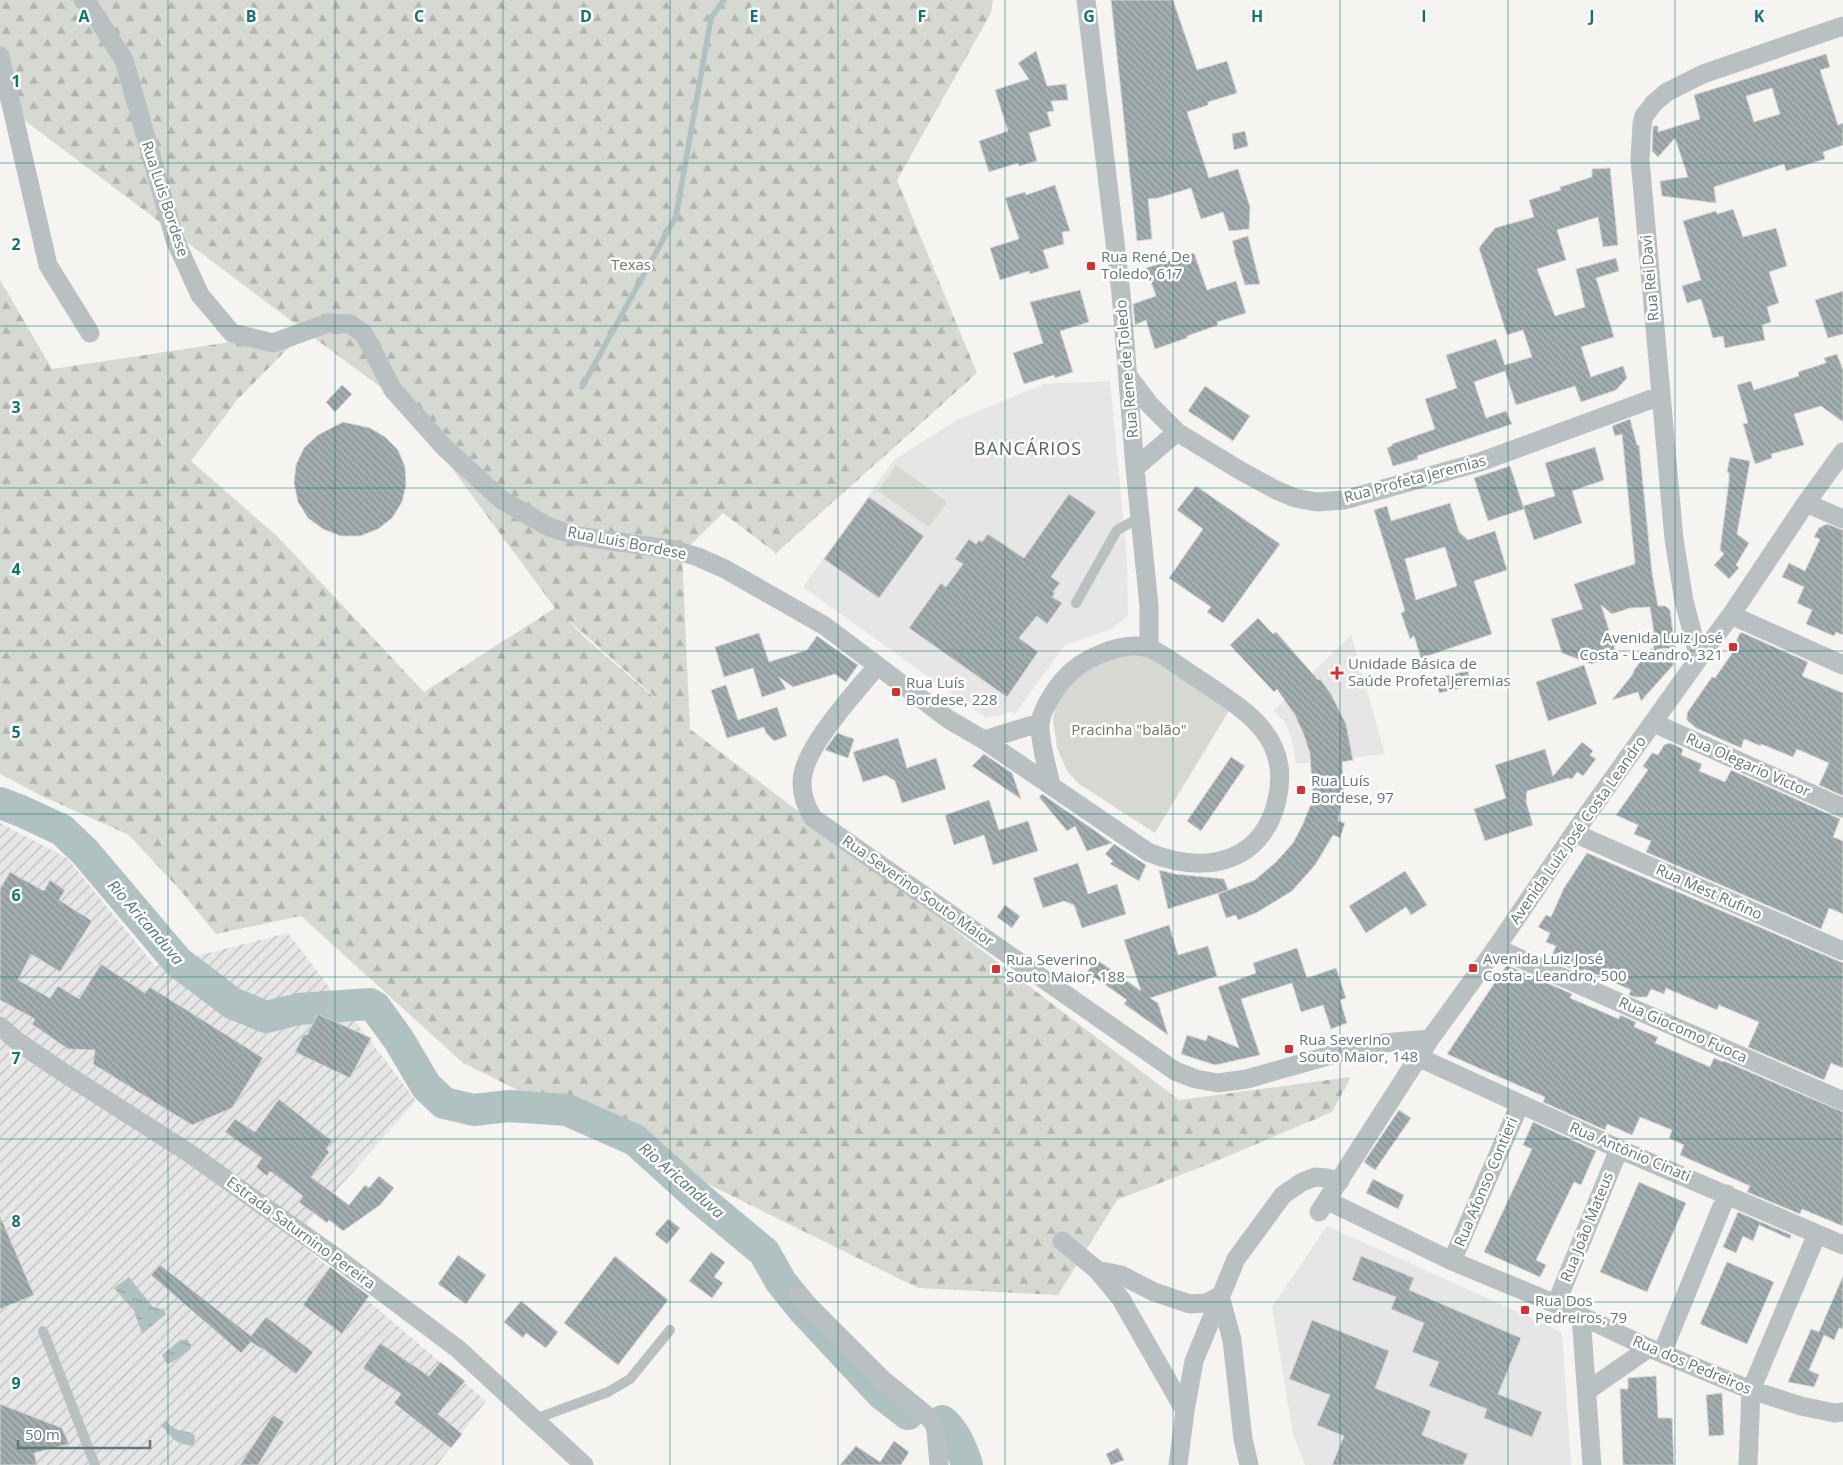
<svg xmlns="http://www.w3.org/2000/svg" width="1843" height="1465" viewBox="0 0 1843 1465" font-family="'Open Sans',sans-serif">
	<defs>
		<pattern id="industrial-furrows" width="10" height="10" patternUnits="userSpaceOnUse" patternTransform="scale(1.25)"><rect width="10" height="10" fill="#e5e6e5"/><path d="M-1 1l2-2M0 10L10 0M9 11l2-2" fill="none" stroke="#bdbfbf"/></pattern>
		<pattern id="forest-firs" width="22" height="20" patternUnits="userSpaceOnUse" patternTransform="scale(1.25)"><rect width="22" height="20" fill="#d6d9d1"/><path d="M5 1l3.5 6h-7zM16 11l3.5 6h-7z" fill="#b1b5af"/></pattern>
		<pattern id="water-ripples" width="26" height="14" patternUnits="userSpaceOnUse" patternTransform="scale(1.25)"><rect width="26" height="14" fill="#b0c1c1"/><path d="M2 4q2-2 4 0t4 0M15 11q2-2 4 0t4 0" fill="none" stroke="#93a1a2"/></pattern>
		<pattern id="building-back-hatch" width="6" height="6" patternUnits="userSpaceOnUse" patternTransform="scale(1.25)"><rect width="6" height="6" fill="#a2adaf"/><path d="M-1 5l2 2M0 0l6 6M5-1l2 2" fill="none" stroke="#879193"/></pattern>
	</defs>
	<rect width="100%" height="100%" fill="#f5f4f1"/>
	<path fill="#e5e6e5" d="M1110,381L1127,558L1128,616L1112,629L1065,645L1015,714L1012,712L986,718L803,587L894,460L957,420L1044,384Z
		M1351,635L1385,754L1296,764L1291,736L1284,721L1273,711Z
		M1327,1226L1556,1329L1562,1334L1571,1465H1305L1293,1434L1272,1307Z"/>
	<path fill="url(#industrial-furrows)" d="M0,823L67,858L155,966L288,933L416,1101L294,1238L486,1401L437,1465H0Z"/>
	<path fill="url(#forest-firs)" fill-rule="evenodd" d="M0,0H993L991,13L897,180L977,373L776,553L723,513L682,553L690,729L1179,1100L1351,1077L1332,1112L1219,1160L1117,1200L1058,1295L918,1288L463,1063L301,916L216,934L180,890L129,835L44,797L0,774V280L52,369L305,331L0,102ZM305,331L406,406L555,608L424,692L279,538L191,461L237,400ZM566,618L655,697V698L585,638Z"/>
	<path fill="#d6d9d1" d="M896,465L947,502L929,527L878,491Z
		M1127,654L1149,656L1230,709L1155,833L1079,784L1067,771L1057,748L1053,719L1057,698L1084,666Z"/>
	<path fill="url(#water-ripples)" d="M129,1277L153,1307L163,1309L166,1314L142,1334L134,1311L114,1288Z
		M180,1340H188L191,1345V1349C185,1353 172,1364 167,1364L162,1355Z
		M166,1421C179,1436 184,1427 195,1436L194,1446C175,1444 173,1439 161,1425Z"/>
	<g fill="none" stroke-linecap="round" stroke-linejoin="round">
		<path stroke="#b0c1c1" stroke-width="5.5" d="M582,387L676,216L711,18L724,0"/>
		<path stroke="#b0c1c1" stroke-width="32" d="M0,803L21,811L62,830L85,852L178,962L232,1003L266,1017L299,1009L370,1004L375,1007L399,1040L426,1086L444,1103L474,1110L509,1106L567,1110L635,1140L699,1198L764,1252L781,1282L802,1308L882,1394L908,1414
			M942,1421C955,1431 962,1449 967,1465"/>
	</g>
	<path fill="url(#building-back-hatch)" stroke="#d6d5d4" fill-rule="evenodd" d="M1111,0H1173L1197,70L1227,61L1237,93L1208,102V105L1187,112L1209,178L1238,169L1250,207L1249,229L1229,231L1223,212L1201,219L1191,188L1158,198L1148,199L1152,239L1137,241Z
		M1036,51L1047,86L1066,84L1068,100L1051,101L1054,111L1047,112L1051,126L1029,133L1037,161L1019,166L1018,163L989,172L979,141L1008,131L995,90L1029,79L1018,63Z
		M1826,54L1830,67L1820,70L1838,125L1843,123V145L1823,152L1825,159L1786,171L1784,164L1714,187L1716,203L1662,196L1660,181L1688,177L1675,138L1658,157L1652,151L1653,126H1658V132L1700,119L1694,95ZM1772,88L1780,114L1754,122L1746,96Z
		M1245,131L1248,146L1234,150L1232,134Z
		M1610,168L1618,245L1603,247L1598,217L1557,230L1566,260L1537,269L1555,316L1585,307L1576,269L1616,258L1619,271L1596,278L1614,337L1581,347L1591,377L1623,366L1627,378L1616,390L1581,402L1575,386L1516,405L1505,371L1474,382L1486,418L1506,411L1512,424L1417,456L1418,459L1393,466L1387,448L1392,446V444L1435,429L1425,399L1457,388L1446,355L1496,339L1505,365L1532,357L1523,330L1507,335L1479,248L1495,228L1534,217L1529,200L1561,190L1560,187L1592,177V169Z
		M1055,185L1070,231L1062,232L1064,244L1043,250L1049,268L1030,274L1029,271L1000,280L990,248L1019,239L1005,198L1025,192L1026,195Z
		M1733,209L1743,237L1776,228L1787,266L1769,272L1779,303L1767,307L1771,322L1762,325L1765,340L1725,348L1723,336L1713,338L1701,299L1687,303L1682,286L1701,280L1683,221L1716,211L1717,214Z
		M1248,236L1260,284L1245,285L1234,250H1235L1232,241Z
		M1194,253L1207,290L1236,281L1246,313L1217,322L1218,325L1187,336V338L1155,349L1146,320L1135,325L1133,304L1156,296L1146,268Z
		M1080,290L1089,322L1060,331L1073,372L1055,378L1054,375L1024,384L1013,353L1043,343L1030,302Z
		M1843,291V334L1828,338L1815,300Z
		M1837,354L1843,370V422L1821,406L1794,414L1804,445L1771,454L1772,458L1755,464L1743,424L1748,423L1737,385L1751,381L1754,390L1799,376L1798,372L1826,363L1824,358Z
		M342,385L352,394L335,412L326,402Z
		M1205,386L1250,416L1233,441L1188,411Z
		M1630,419L1637,445H1639L1652,573L1658,606H1665L1670,610L1675,648L1658,649L1674,664L1641,701L1638,692L1612,700L1633,674L1634,670L1650,649H1654L1652,633H1654L1650,607L1630,608L1612,614L1601,605L1617,655L1591,664L1562,653L1551,619L1583,609L1574,584L1635,564L1622,434L1615,436L1612,426Z
		M343,422L370,428L385,437L398,450L405,467L406,485L402,502L392,518L378,529L360,536H341L323,529L308,518L298,502L294,483L296,465L304,448L318,435Z
		M1595,447L1604,480L1572,491L1582,523L1534,540L1523,506L1555,496L1545,463Z
		M1730,457L1750,461L1737,534L1749,543L1736,565L1739,568L1729,579L1714,565L1724,554L1720,550L1729,481V473L1727,472Z
		M1510,466L1524,509L1488,521L1474,478Z
		M1196,486L1280,544L1223,623L1207,612L1211,607L1169,578L1203,529L1177,510Z
		M1069,494L1096,512L1051,577L1060,583L1053,592L1055,593L1052,597L1062,603L1047,624L1037,616L1019,638L1038,652L1007,697L909,628L941,583L946,587L963,564L955,559L969,539L976,544L979,540L982,542L988,534L1024,558Z
		M869,497L924,536L879,598L824,559Z
		M1450,503L1459,532L1468,540L1495,531L1507,570L1474,581L1492,634L1421,658L1414,636L1410,639L1401,613L1405,611L1374,510L1387,506L1391,521ZM1445,547L1457,586L1416,600L1405,559Z
		M1827,524L1843,530V635L1836,632L1834,636L1806,624L1812,610L1797,603L1804,587L1782,577L1789,563L1805,571L1820,539L1814,537L1819,528Z
		M1258,618L1273,634L1276,632L1318,680L1320,679L1331,694L1346,724L1353,760L1342,762L1344,788L1338,821L1345,823L1340,838L1333,835L1315,865L1292,891L1256,913L1238,920L1236,915L1226,918L1218,894L1255,880L1276,862L1293,843L1303,824L1313,799L1310,754L1304,735L1295,715L1277,689L1274,692L1230,645Z
		M759,633L769,662L807,650L817,636L858,665L846,682L835,674L793,687L779,677L786,689L762,697L753,668L724,677L715,647Z
		M1740,633H1743L1808,662L1802,676L1843,693V796L1819,785L1829,763L1797,749L1793,757L1761,744V746L1744,739L1741,748L1696,728L1687,720V713L1712,677L1715,678L1737,646L1734,645Z
		M1584,665L1597,704L1548,721L1536,682Z
		M1468,671L1471,686L1439,693L1436,678Z
		M726,685L738,720L777,707L787,736L774,741L766,733L764,727L727,738L711,690Z
		M837,733L854,739L848,758L825,750Z
		M898,738L907,768L936,758L946,789L902,803L895,781L886,775L863,782L853,752Z
		M1582,742L1593,751L1590,755L1596,759L1583,776L1577,772L1572,779L1568,778L1527,791L1526,802L1533,825L1485,841L1474,809L1506,798L1495,765L1545,749L1553,776Z
		M1670,743L1683,749L1681,755L1702,764L1699,771L1725,782L1731,770L1840,819L1833,837L1843,841V914L1829,908L1821,929L1646,852L1651,841L1634,834L1638,825L1616,815L1648,770L1643,766L1652,753L1658,755L1664,745Z
		M984,754L1012,773L1021,799L972,766Z
		M1231,757L1245,766L1201,831L1187,821Z
		M1042,794L1091,828L1112,843L1087,851L1075,826L1067,831L1039,797Z
		M989,800L999,830L1028,821L1038,851L993,865L984,835L954,845L945,815Z
		M1114,844L1146,865L1139,881L1110,864L1113,861L1105,854Z
		M1587,853L1843,963V1068L1831,1063L1824,1080L1748,1047L1759,1022L1719,1005L1717,1010L1666,988L1664,994L1651,989L1647,997H1635L1629,995L1631,990L1584,969L1581,973L1550,959L1556,946L1546,942L1550,933L1538,927L1546,915L1551,917L1564,888Z
		M1078,863L1088,894L1117,884L1126,914L1082,928L1074,905L1064,901L1043,908L1033,878Z
		M1159,870L1175,874L1224,879L1228,890L1168,909Z
		M1405,871L1427,905L1411,915L1406,907L1366,933L1349,906Z
		M10,872L44,891L50,880L65,890L59,900L92,921L60,972L31,954L18,980L50,998L58,986L79,999L101,964L145,993L150,987L263,1058L232,1108L192,1125L93,1064L95,1050L68,1049L32,1024L35,1019L0,1000V889Z
		M1005,905L1020,916L1012,928L997,917Z
		M1169,925L1178,955L1208,946L1217,976L1150,998L1158,1003L1168,1035L1124,1004L1127,1000L1087,972L1096,959L1141,991L1124,940Z
		M1297,948L1307,978L1336,968L1346,998L1340,1000L1347,1023L1331,1029L1323,1005L1301,1012L1292,983L1241,999L1260,1055L1215,1065L1181,1054L1187,1035L1206,1041L1208,1035L1239,1048L1218,987L1256,973L1253,963Z
		M1506,966H1509L1572,994L1570,998L1619,1019L1620,1015L1636,1022L1634,1027L1658,1037L1655,1043L1710,1067L1714,1058L1723,1062L1724,1061L1843,1112V1226L1802,1209L1800,1214L1747,1192L1750,1186L1680,1155L1684,1145L1669,1138L1672,1130L1640,1117L1632,1135L1607,1124L1605,1130L1543,1102L1545,1097L1447,1054Z
		M318,1014L371,1038L350,1078L295,1052L304,1034L307,1035Z
		M279,1099L332,1141L326,1149L329,1152L311,1177L349,1205L365,1185L369,1188L379,1176L394,1188L380,1205L343,1231L329,1220L327,1223L299,1202L303,1196L270,1171L267,1176L256,1167L262,1158L225,1132L235,1119L255,1132Z
		M1399,1110L1411,1118L1375,1170L1364,1162Z
		M1533,1122L1596,1151L1581,1185L1574,1182L1536,1260L1546,1265L1540,1277L1484,1252L1532,1149L1523,1145Z
		M1373,1179L1404,1195L1398,1209L1366,1193Z
		M1639,1182L1686,1203L1647,1292L1600,1272Z
		M1738,1212L1791,1235L1790,1239L1759,1225L1753,1241L1743,1236L1736,1253L1723,1247Z
		M0,1216L34,1295L0,1309Z
		M668,1219L680,1228L667,1244L655,1234Z
		M711,1252L725,1262L714,1277L723,1283L712,1298L689,1281Z
		M458,1255L486,1275L466,1304L438,1284Z
		M615,1256L668,1300L618,1365L564,1323Z
		M1361,1256L1414,1278L1409,1290L1521,1338L1498,1394L1542,1412L1532,1437L1484,1418L1487,1409L1429,1386L1439,1362L1412,1352L1424,1323L1391,1309L1396,1297L1352,1280Z
		M1727,1262L1774,1282L1747,1344L1700,1324Z
		M160,1265L251,1336L266,1317L313,1352L296,1374L262,1348V1349L251,1342L241,1353L151,1275Z
		M330,1267L369,1296L342,1334L303,1305Z
		M1843,1276V1329L1839,1328L1834,1340L1824,1335L1809,1370L1819,1375L1814,1387L1788,1382L1811,1329L1819,1332Z
		M521,1301L558,1332L546,1348L526,1333L523,1338L504,1322Z
		M1312,1320L1389,1351L1375,1388L1431,1411L1422,1435L1468,1454L1463,1465H1332L1344,1436L1317,1425L1330,1395L1289,1379Z
		M380,1343L429,1376L440,1362L465,1381L438,1414L462,1434L451,1448L394,1403L401,1394L363,1368Z
		M1656,1376L1658,1418H1672L1674,1465H1623L1620,1389H1628V1378Z
		M1722,1393L1724,1435L1709,1436L1706,1395Z
		M0,1404L62,1428L69,1444L34,1453L37,1465H0Z
		M273,1415L284,1422L258,1465H240Z
		M894,1441L909,1452L901,1465H840L856,1446L880,1462Z
		M1118,1448L1124,1460L1111,1465L1106,1454Z"/>
	<g fill="none" stroke-linecap="round" stroke-linejoin="round">
		<path stroke="#b9c0c1" stroke-width="10" d="M1076,603L1117,530L1141,517
			M43,1331L95,1465
			M535,1419L608,1392L630,1379L670,1330"/>
		<path stroke="#b9c0c1" stroke-width="19" d="M83,0L88,4L124,60L175,240L200,295L232,333L273,343L328,323L350,324L364,334L393,390L444,447L502,500L549,527L577,536L675,550L698,557L725,569L825,626L948,719L984,740L1148,852C1181,866 1223,870 1252,845C1265,833 1273,818 1277,800C1292,735 1244,710 1197,678C1185,671 1161,652 1149,648C1122,640 1081,659 1064,679C1055,689 1040,712 1040,725C1040,745 1047,766 1051,785
			M1086,0L1121,293L1135,468L1149,606V648
			M0,56L48,265L90,333
			M1128,376L1150,405L1177,432L1241,471L1276,490L1295,498L1317,502L1344,500L1480,462L1660,396
			M1135,468L1177,432
			M1806,503L1843,519
			M1731,615L1843,665
			M1699,658L1684,601L1674,539L1640,160L1642,124L1644,116L1654,103L1667,92L1703,74L1843,26
			M877,666C856,692 809,742 803,774C800,789 805,805 813,818L1175,1071L1196,1079L1218,1083L1247,1079L1359,1047L1383,1043L1430,1039
			M1654,723L1843,808
			M984,740L1039,723
			M1574,833L1843,951
			M1496,948L1843,1101
			M0,1026L18,1042L64,1073L189,1153L341,1261L458,1349L584,1465
			M1418,1057L1619,1149L1843,1245
			M1328,1201L1452,1261L1556,1304L1649,1348L1751,1390L1801,1406L1835,1413L1843,1412
			M1319,1212L1430,1039L1496,948L1574,833L1699,658L1731,615L1806,503L1843,452
			M1062,1241L1097,1270L1121,1299L1185,1411
			M1452,1261L1520,1104
			M1097,1270L1121,1275L1154,1292L1190,1304L1206,1303L1220,1296L1232,1340L1243,1439L1249,1465
			M798,1295L883,1380L925,1414L934,1423L936,1432L939,1465
			M1556,1304L1619,1149
			M1581,1316L1592,1465
			M1662,1353L1727,1194
			M1587,1391L1649,1348
			M1178,1465L1185,1411L1194,1361L1236,1259L1283,1195L1302,1182L1315,1177L1327,1178L1340,1181
			M1748,1465L1751,1390L1817,1234"/>
	</g>
	<path fill="none" stroke="#0f766e" stroke-width="1" stroke-opacity="0.55" d="M168,0V1465M335,0V1465M503,0V1465M670,0V1465M838,0V1465M1005,0V1465M1173,0V1465M1340,0V1465M1508,0V1465M1675,0V1465M0,163H1843M0,326H1843M0,488H1843M0,651H1843M0,814H1843M0,977H1843M0,1139H1843M0,1302H1843"/>
	<g fill="#d63034" stroke="#fff" stroke-width="2">
		<rect x="1086" y="261" width="10" height="10" rx="2.5"/>
		<rect x="1728" y="642" width="10" height="10" rx="2.5"/>
		<path d="M1334.5 665.5h5v5h5v5h-5v5h-5v-5h-5v-5h5z"/>
		<rect x="891" y="687" width="10" height="10" rx="2.5"/>
		<rect x="1296" y="785" width="10" height="10" rx="2.5"/>
		<rect x="1468" y="963" width="10" height="10" rx="2.5"/>
		<rect x="991" y="964" width="10" height="10" rx="2.5"/>
		<rect x="1284" y="1044" width="10" height="10" rx="2.5"/>
		<rect x="1520" y="1305" width="10" height="10" rx="2.5"/>
	</g>
	<g text-anchor="middle" stroke-width="5" stroke-linejoin="round" paint-order="stroke">
		<g font-size="15" fill="#62767a" stroke="#fff">
			<text transform="translate(165 199) rotate(72)" y="5">Rua Luis Bordese</text>
			<text transform="translate(1650 278) rotate(-95)" y="5">Rua Rei Davi</text>
			<text transform="translate(1127 369) rotate(-95)" y="5">Rua Rene de Toledo</text>
			<text transform="translate(1415 479) rotate(-15)" y="5">Rua Profeta Jeremias</text>
			<text transform="translate(627 543) rotate(11)" y="5">Rua Luis Bordese</text>
			<text transform="translate(1748 765) rotate(24)" y="5">Rua Olegario Victor</text>
			<text transform="translate(1578 830) rotate(-55)" y="5">Avenida Luiz José Costa Leandro</text>
			<text transform="translate(918 891) rotate(35)" y="5">Rua Severino Souto Maior</text>
			<text transform="translate(1709 892) rotate(24)" y="5">Rua Mest Rufino</text>
			<text transform="translate(1683 1030) rotate(24)" y="5">Rua Giocomo Fuoca</text>
			<text transform="translate(1630 1152) rotate(23)" y="5">Rua Antônio Cinati</text>
			<text transform="translate(1486 1182) rotate(-67)" y="5">Rua Afonso Contieri</text>
			<text transform="translate(1587 1227) rotate(-68)" y="5">Rua João Mateus</text>
			<text transform="translate(301 1233) rotate(36)" y="5">Estrada Saturnino Pereira</text>
			<text transform="translate(1692 1365) rotate(23)" y="5">Rua dos Pedreiros</text>
		</g>
		<g font-size="15" fill="#62767a" stroke="#fff" text-anchor="start">
			<text x="1101" y="262">Rua René De<tspan x="1101" dy="17">Toledo, 617</tspan></text>
			<text x="1723" y="643" text-anchor="end">Avenida Luiz José<tspan x="1723" dy="17">Costa - Leandro, 321</tspan></text>
			<text x="1348" y="669">Unidade Básica de<tspan x="1348" dy="17">Saúde Profeta Jeremias</tspan></text>
			<text x="906" y="688">Rua Luís<tspan x="906" dy="17">Bordese, 228</tspan></text>
			<text x="1311" y="786">Rua Luís<tspan x="1311" dy="17">Bordese, 97</tspan></text>
			<text x="1483" y="964">Avenida Luiz José<tspan x="1483" dy="17">Costa - Leandro, 500</tspan></text>
			<text x="1006" y="965">Rua Severino<tspan x="1006" dy="17">Souto Maior, 188</tspan></text>
			<text x="1299" y="1045">Rua Severino<tspan x="1299" dy="17">Souto Maior, 148</tspan></text>
			<text x="1535" y="1306">Rua Dos<tspan x="1535" dy="17">Pedreiros, 79</tspan></text>
		</g>
		<g font-size="15" fill="#6d7864" stroke="#fff">
			<text x="631" y="270">Texas</text>
			<text x="1129" y="735">Pracinha "balão"</text>
		</g>
		<g font-size="16" font-style="italic" fill="#5d7676" stroke="#fff">
			<text transform="translate(146 922) rotate(49)" y="6">Rio Aricanduva</text>
			<text transform="translate(682 1180) rotate(41)" y="6">Rio Aricanduva</text>
		</g>
		<g font-size="18" letter-spacing="1" fill="#536266" stroke="#fff">
			<text x="1028" y="455">BANCÁRIOS</text>
		</g>
	</g>
	<g font-size="16" text-anchor="middle" font-weight="bold" fill="#0f766e" stroke="#fff" stroke-width="5" stroke-linejoin="round" paint-order="stroke">
		<text x="84" y="22">A</text>
		<text x="251" y="22">B</text>
		<text x="419" y="22">C</text>
		<text x="586" y="22">D</text>
		<text x="754" y="22">E</text>
		<text x="922" y="22">F</text>
		<text x="1089" y="22">G</text>
		<text x="1257" y="22">H</text>
		<text x="1424" y="22">I</text>
		<text x="1592" y="22">J</text>
		<text x="1759" y="22">K</text>
		<text x="16" y="87">1</text>
		<text x="16" y="250">2</text>
		<text x="16" y="413">3</text>
		<text x="16" y="575">4</text>
		<text x="16" y="738">5</text>
		<text x="16" y="901">6</text>
		<text x="16" y="1064">7</text>
		<text x="16" y="1227">8</text>
		<text x="16" y="1389">9</text>
	</g>
	<path d="M18 1440v8h132v-8" fill="none" stroke="#62767a" stroke-width="2.5"/>
	<text x="25" y="1440" font-size="15" fill="#62767a" stroke="#ffffff" stroke-width="4" paint-order="stroke">50 m</text>
</svg>
